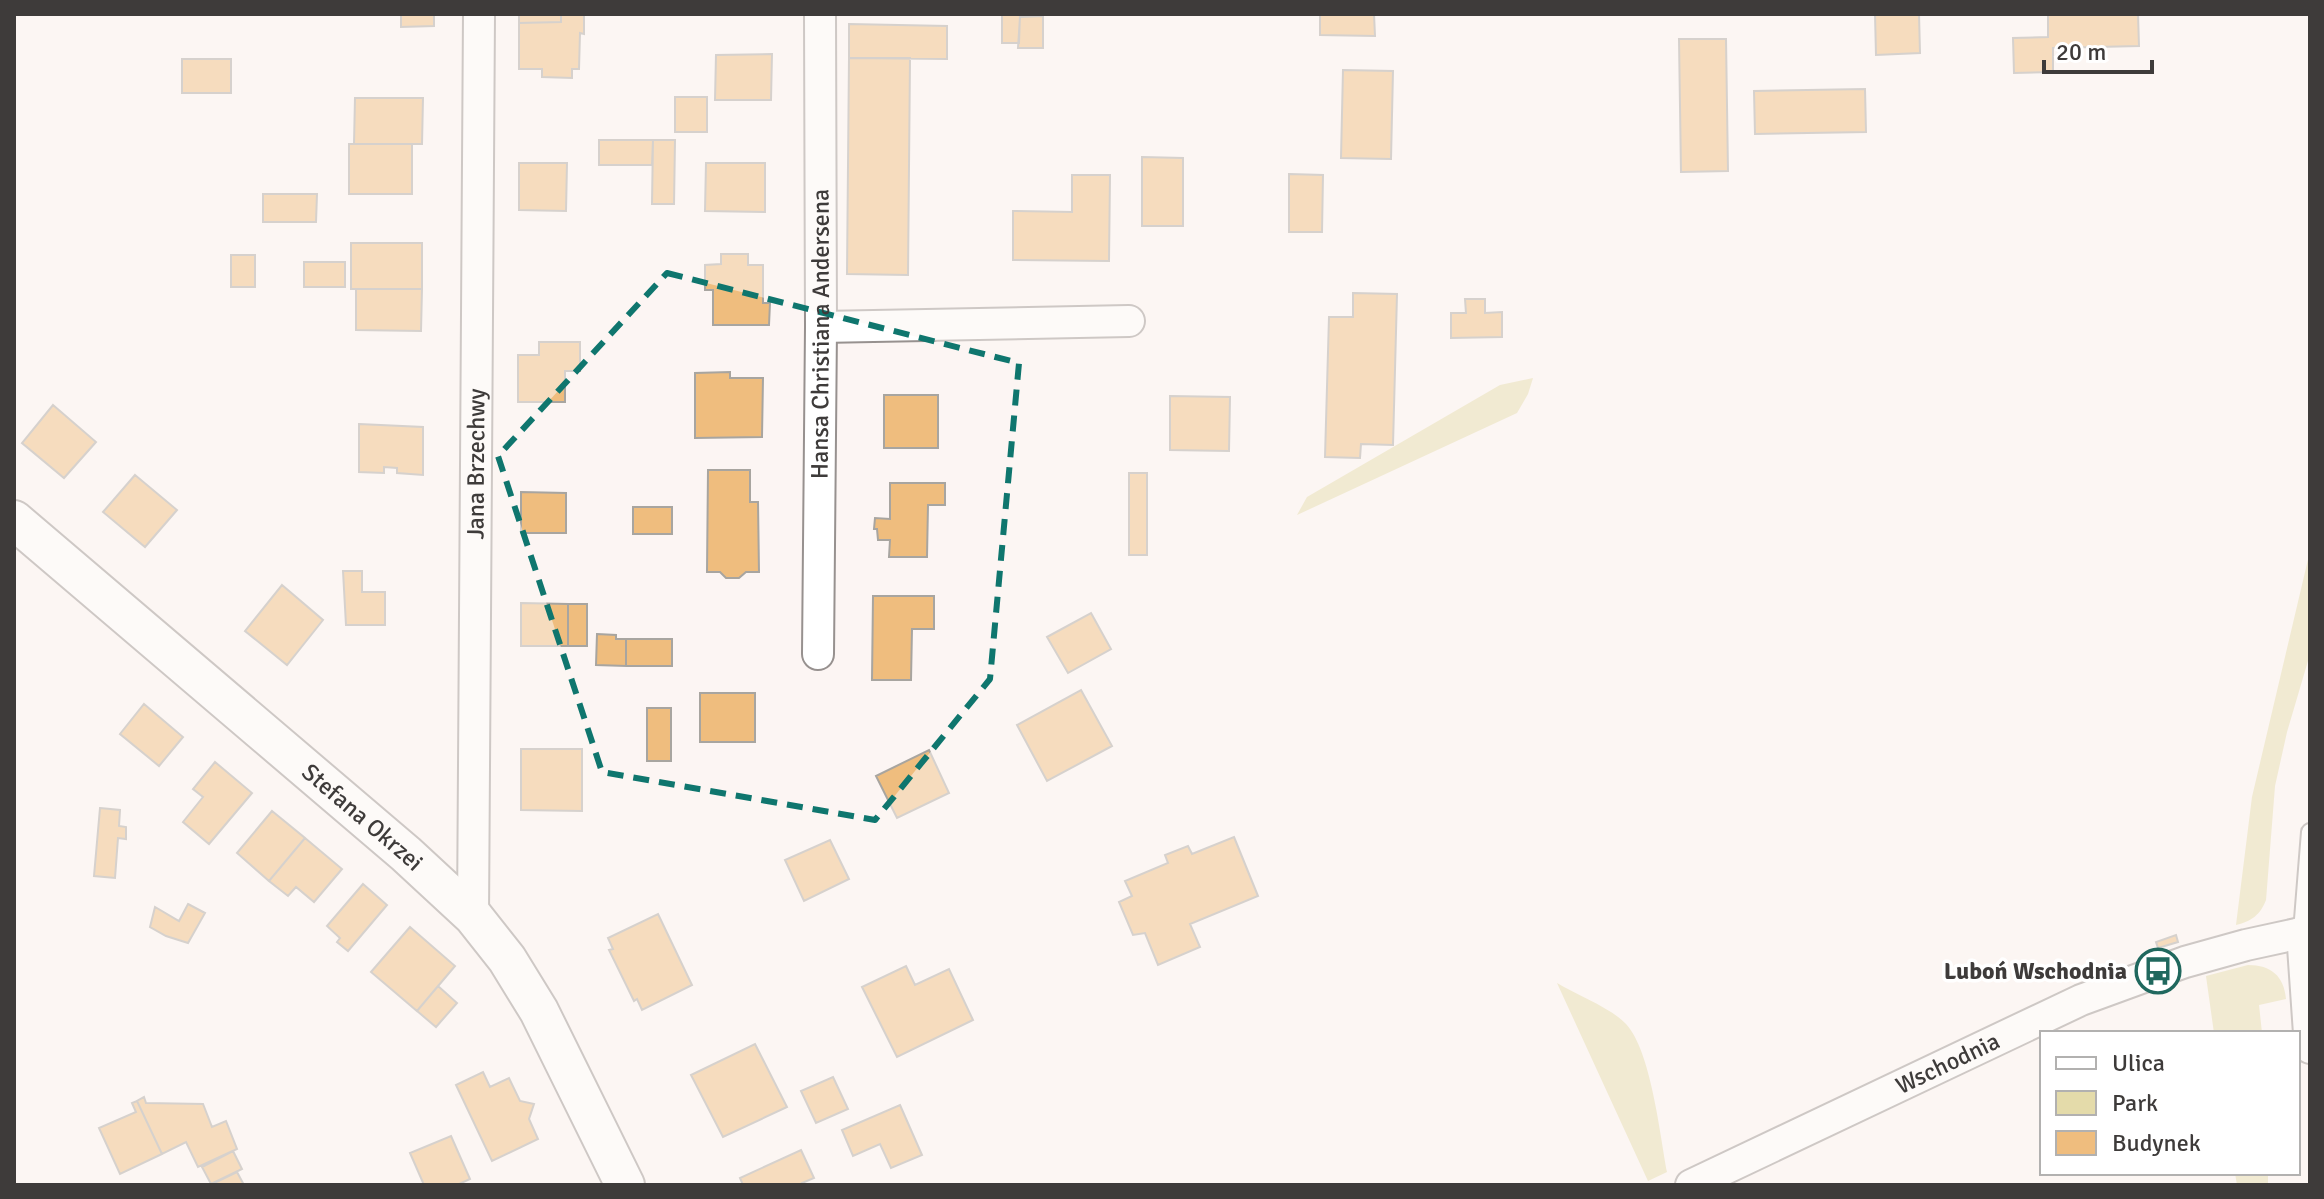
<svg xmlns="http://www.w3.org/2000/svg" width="2324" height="1199" viewBox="0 0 2324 1199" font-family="Signika,sans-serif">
	<rect width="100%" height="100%" fill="#fcf5f3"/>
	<path fill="#e4dbaa" d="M1533,378L1528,394L1517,413L1297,515L1307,497L1500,385Z
		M2310,551V654L2287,732L2275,786L2266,900C2260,915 2252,921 2236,925L2252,797Z
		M2248,965C2271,965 2284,976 2286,999L2259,1005L2262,1033H2214L2206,976Z
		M1557,983C1577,995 1611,1008 1626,1024C1651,1051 1660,1135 1667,1172L1648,1181Z
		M2235,1173H2268V1185H2237Z"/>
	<path fill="#efbd7e" stroke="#a8a5a0" stroke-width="2" d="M401,14H434V26L401,27Z
		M519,14H561V22L519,23Z
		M561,14H584V34L580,33L579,69H572V78L542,77V69H519V23L561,22Z
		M1002,14H1020L1019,43H1002Z
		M1320,14H1374L1375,36L1320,35Z
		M1875,14H1919L1920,53L1876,55Z
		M2048,14H2138L2139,46L2053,48V72L2014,73L2013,38L2048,37Z
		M1043,16V48H1018L1020,17Z
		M849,24L947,26V59L849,58Z
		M1679,39H1726L1728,171L1681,172Z
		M772,54L771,100H715L716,55Z
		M849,58H910L908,275L847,274Z
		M182,59H231V93H182Z
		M1343,70L1393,71L1391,159L1341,158Z
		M1865,89L1866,132L1755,134L1754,91Z
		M675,97H707V132H675Z
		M355,98H423L422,144H354Z
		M599,140H653L652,165H599Z
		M653,140H675L674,204H652Z
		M349,144H412V194H349Z
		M1142,157L1183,158V226H1142Z
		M519,163H567L566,211L519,210Z
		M706,163H765V212L705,211Z
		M1289,174L1323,175L1322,232H1289Z
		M1072,175H1110L1109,261L1013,260V211L1072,212Z
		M263,194H317L316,222H263Z
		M351,243H422V289H351Z
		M721,254H748V265H763V303H770L769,325H713V290H705V265L721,264Z
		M231,255H255V287H231Z
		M304,262H345V287H304Z
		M356,289H422L421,331L356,330Z
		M1353,293L1397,294L1393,445L1361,444L1360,458L1325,457L1329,317H1353Z
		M1465,299H1485V313L1502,312V337L1451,338V313H1466Z
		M539,342H580V371H565V402H518V355H539Z
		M730,372V378H763L762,437L695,438V373Z
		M884,395H938V448H884Z
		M1170,396L1230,397L1229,451L1170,450Z
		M53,405L96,442L64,478L22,443Z
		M359,424L423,427V475L397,473V468L384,467V473L359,472Z
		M708,470H750V502H758L759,572H746L739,578H726L720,572H707Z
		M1129,473H1147V555H1129Z
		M135,475L177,510L145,547L103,512Z
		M890,483H945V505H928L927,557H889L890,540H878L877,529H874L875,518L890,519Z
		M521,492L566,493V533H521Z
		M633,507H672V534H633Z
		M343,571H362V592H385V625H346Z
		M282,585L323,620L287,665L245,631Z
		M873,596H934V629H912L911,680H872Z
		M521,603L568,604V646H521Z
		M568,604H587V646H568Z
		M1091,613L1111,649L1068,673L1047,637Z
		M597,634L616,635V639H626V666L596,665Z
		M626,639H672V666H626Z
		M1081,690L1112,746L1047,781L1017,725Z
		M700,693H755V742H700Z
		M144,704L183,737L159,766L120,734Z
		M647,708H671V761H647Z
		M521,749H582V811L521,810Z
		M929,750L949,793L897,818L876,776Z
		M215,762L252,793L209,844L183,822L203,797L193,789Z
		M100,808L120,810L119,826L126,827V839L118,838L115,878L94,876Z
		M272,811L305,838L269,881L237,853Z
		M1234,837L1258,896L1190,924L1200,947L1158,965L1145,933L1133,935L1119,902L1132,896L1125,881L1168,863L1165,855L1188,846L1192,854Z
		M305,838L342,869L314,902L296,887L288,896L269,881Z
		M830,840L849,879L804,901L785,860Z
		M363,884L387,905L348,951L337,942L340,938L327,926Z
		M188,904L205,913L188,943L166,936L150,927L155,907L179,921Z
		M658,914L692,985L642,1010L637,999L634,1001L609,950L613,949L608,938Z
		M410,927L455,966L417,1011L371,972Z
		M2176,935L2178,942L2158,948L2156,942Z
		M906,966L915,985L949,969L973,1020L897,1057L862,987Z
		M438,986L457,1003L436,1027L417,1011Z
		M755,1044L787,1107L723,1137L691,1075Z
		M483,1072L490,1087L509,1078L520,1101L534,1104L529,1119L538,1139L492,1161L456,1085Z
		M833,1077L848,1109L816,1123L801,1091Z
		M144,1097L146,1103L203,1104L212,1127L226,1121L237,1149L198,1167L186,1142L162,1154L137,1101Z
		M137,1101L162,1154L120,1174L99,1128L136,1112L132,1103Z
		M900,1105L922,1155L891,1168L880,1144L853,1156L842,1130Z
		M451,1136L470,1179L457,1185H424L410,1153Z
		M801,1150L814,1178L802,1183L803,1185H743L740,1178Z
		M233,1151L242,1169L211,1184L202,1167Z
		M237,1172L244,1185H210Z"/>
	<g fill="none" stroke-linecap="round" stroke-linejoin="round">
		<g stroke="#97918f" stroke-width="20">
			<path id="service" d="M2302,932L2310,832"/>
		</g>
		<g stroke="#97918f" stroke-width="34">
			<g id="minor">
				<path d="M821,327L1129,321"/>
				<path id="s1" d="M818,654L821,327L820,14"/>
				<path id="s2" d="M473,916L479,14"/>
				<path d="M2302,932L2310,1048"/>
				<path id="s3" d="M1691,1185L2081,1000L2185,962L2246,945L2310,931"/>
			</g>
		</g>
		<g stroke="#97918f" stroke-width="42">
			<g id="tertiary">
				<path id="s4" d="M14,520L406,854L473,916L507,959L539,1011L625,1185"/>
			</g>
		</g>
		<use href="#service" stroke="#fff" stroke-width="16"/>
		<use href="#minor" stroke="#fff" stroke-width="30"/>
		<use href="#tertiary" stroke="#fff" stroke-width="38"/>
	</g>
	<path d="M0 0H2324V1199H0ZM667,273L1019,363L990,679L875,820L602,772L498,456Z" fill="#fcf5f3" fill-opacity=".55" fill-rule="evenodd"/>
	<path fill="none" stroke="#0f766e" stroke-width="6" stroke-dasharray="16 10" stroke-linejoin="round" d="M667,273L1019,363L990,679L875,820L602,772L498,456Z"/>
	<defs>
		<g id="bus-ring" transform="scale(2.3)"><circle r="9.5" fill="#fff" stroke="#20685e" stroke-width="1.5"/><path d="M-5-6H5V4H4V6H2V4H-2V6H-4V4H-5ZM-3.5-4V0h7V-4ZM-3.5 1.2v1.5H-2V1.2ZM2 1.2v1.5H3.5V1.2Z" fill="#20685e"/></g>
	</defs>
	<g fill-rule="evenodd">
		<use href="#bus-ring" x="2158" y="971"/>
	</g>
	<g text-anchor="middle" stroke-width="7" stroke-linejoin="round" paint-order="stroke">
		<g font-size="24" fill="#3e3b3a" stroke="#fff">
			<text dy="8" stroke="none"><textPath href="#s1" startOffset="320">Hansa Christiana Andersena</textPath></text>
			<text dy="8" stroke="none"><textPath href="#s2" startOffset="452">Jana Brzechwy</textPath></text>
			<text dy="8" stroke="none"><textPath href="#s4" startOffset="458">Stefana Okrzei</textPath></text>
			<text dy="8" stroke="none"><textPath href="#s3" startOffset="284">Wschodnia</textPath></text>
		</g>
		<g font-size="24" font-weight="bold" fill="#3e3b3a" stroke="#fff" text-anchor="end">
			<text x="2127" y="979">Luboń Wschodnia</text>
		</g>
	</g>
	<rect width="2324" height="1199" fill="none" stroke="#3e3b3a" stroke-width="32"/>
	<rect x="2040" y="1031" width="260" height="144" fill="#ffffff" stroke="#b2b1b0" stroke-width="2"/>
	<rect x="2056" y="1057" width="40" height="12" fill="#ffffff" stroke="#b2b1b0" stroke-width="2"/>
	<text x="2112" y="1071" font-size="24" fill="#3e3b3a">Ulica</text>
	<rect x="2056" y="1091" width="40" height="24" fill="#e4dbaa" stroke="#b2b1b0" stroke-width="2"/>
	<text x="2112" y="1111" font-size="24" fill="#3e3b3a">Park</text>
	<rect x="2056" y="1131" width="40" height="24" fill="#efbd7e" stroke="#b2b1b0" stroke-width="2"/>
	<text x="2112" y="1151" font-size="24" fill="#3e3b3a">Budynek</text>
	<path d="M2044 60v12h108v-12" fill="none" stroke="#3e3b3a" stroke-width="4"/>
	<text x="2056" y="60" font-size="24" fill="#3e3b3a" stroke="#ffffff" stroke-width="6" paint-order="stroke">20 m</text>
</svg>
